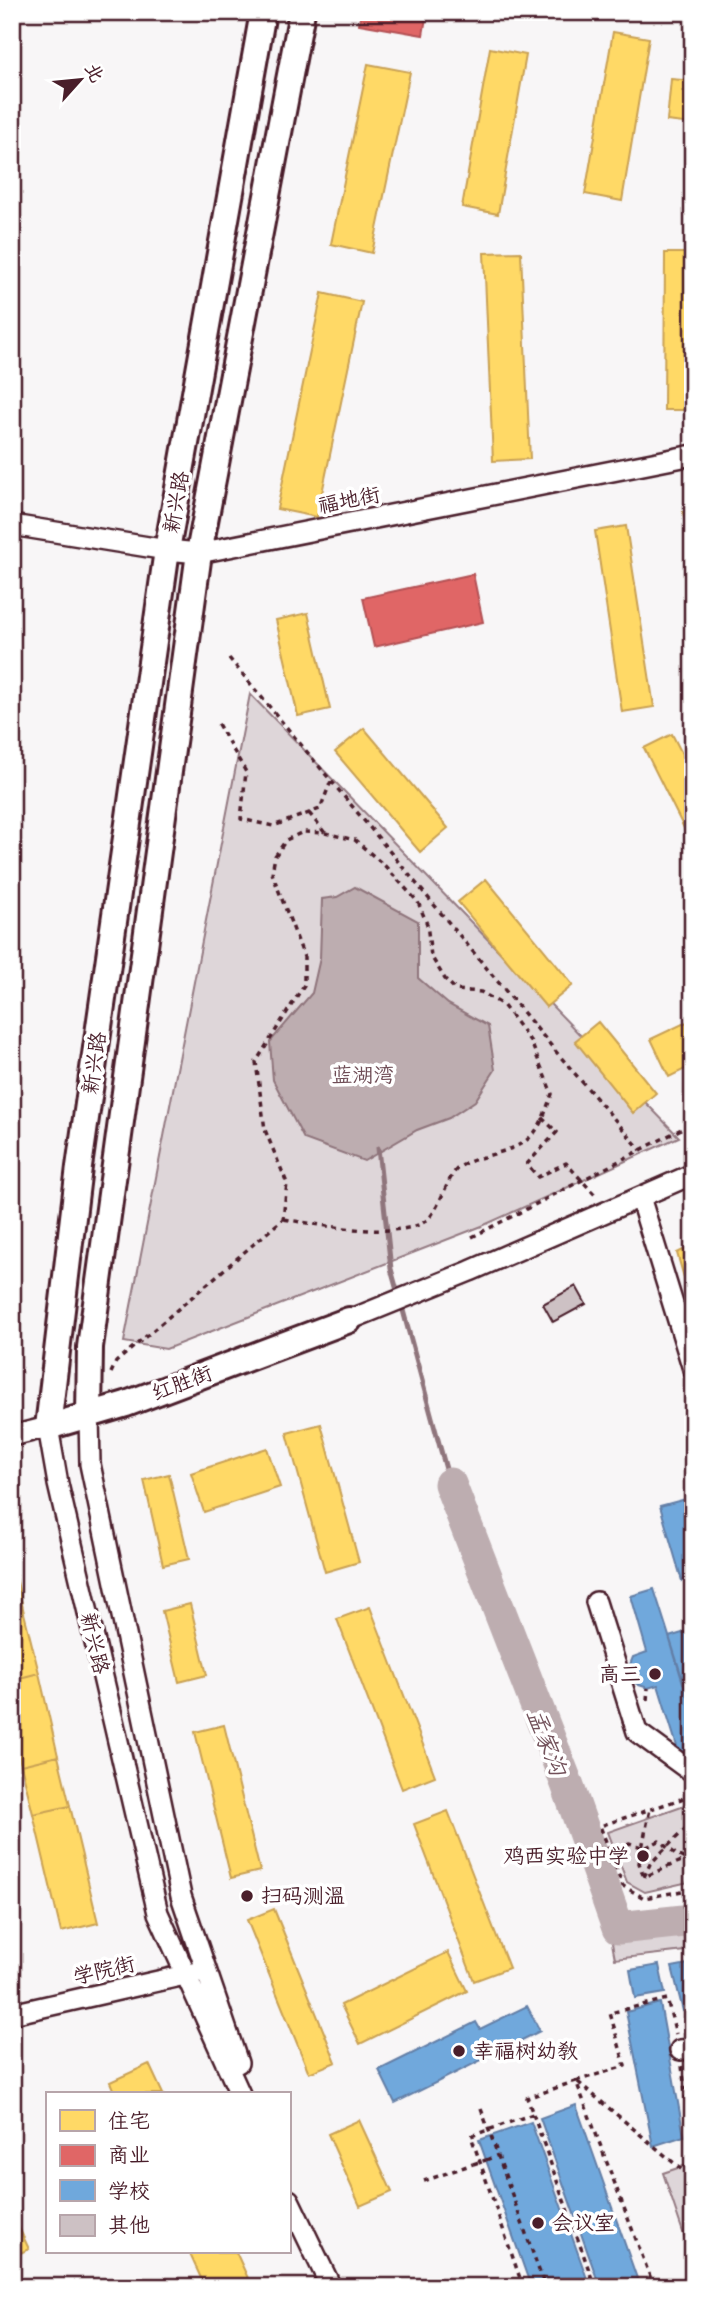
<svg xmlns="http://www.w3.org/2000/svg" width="705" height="2299" viewBox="0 0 705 2299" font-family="Kalam,'LXGW WenKai TC',sans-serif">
	<rect width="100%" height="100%" fill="#f8f6f7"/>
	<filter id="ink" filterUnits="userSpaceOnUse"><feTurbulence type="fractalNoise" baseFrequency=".0143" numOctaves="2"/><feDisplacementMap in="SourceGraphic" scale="14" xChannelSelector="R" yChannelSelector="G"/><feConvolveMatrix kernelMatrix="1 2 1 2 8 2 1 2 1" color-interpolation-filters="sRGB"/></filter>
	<g filter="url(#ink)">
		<path fill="#ded6d9" stroke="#947a82" stroke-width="2" d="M250,694L679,1137L482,1226L166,1349L124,1342Z
			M693,1802V1881L645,1892L627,1882L608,1832Z
			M693,1929V1950L615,1959L611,1938Z
			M693,2163V2262L663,2173Z"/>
		<path fill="#bdadb0" stroke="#8f747b" stroke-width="2" d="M355,887L418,921V978L448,1004L488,1026L495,1070L475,1101L449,1118L417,1130L364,1161L304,1139L273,1080L270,1042L312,993L320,958L322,899L337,897Z"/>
		<path fill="#ffd966" stroke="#c9a154" stroke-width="2" d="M613,32L649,38L622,201L585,194Z
			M490,48L526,55L498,214L462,207Z
			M368,64L410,72L372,253L331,244Z
			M671,79L693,81L692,124L667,121Z
			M521,252L530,459L493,461L484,253Z
			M665,253H693V410H664Z
			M322,293L362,302L317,517L277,509Z
			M693,510V551L683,512Z
			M626,526L654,707L622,712L595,531Z
			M308,613L330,709L298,716L276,620Z
			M364,728L448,828L420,852L335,752Z
			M672,734L693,775V846L644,748Z
			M486,879L573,985L546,1007L458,902Z
			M693,1019V1079L687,1068L669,1077L651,1039Z
			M598,1022L656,1093L633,1113L575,1041Z
			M693,1245V1309L677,1253Z
			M321,1424L359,1562L325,1572L287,1433Z
			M267,1448L280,1487L204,1512L191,1473Z
			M169,1474L189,1559L163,1565L144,1480Z
			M12,1559L24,1613L12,1616Z
			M190,1604L207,1675L179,1682L162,1611Z
			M370,1607L435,1776L402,1789L337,1619Z
			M24,1613L39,1673L12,1680V1616Z
			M39,1673L58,1756L21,1765L12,1728V1680Z
			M224,1725L260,1871L231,1878L195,1732Z
			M58,1756L70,1806L33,1814L21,1765Z
			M70,1806L98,1923L61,1932L33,1814Z
			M448,1811L509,1968L474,1981L414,1824Z
			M274,1909L336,2062L309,2073L247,1920Z
			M448,1952L467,1991L360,2044L341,2005Z
			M149,2064L163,2094H115L110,2082Z
			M359,2120L392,2192L360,2206L328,2134Z
			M12,2213L29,2249L12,2257Z
			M189,2252H236L252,2287H205Z"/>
		<path fill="#e06666" stroke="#b35154" stroke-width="2" d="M361,12H427L423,35L359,24Z
			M473,574L483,622L374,647L363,598Z"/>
		<path fill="#6fa8dc" stroke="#647fa7" stroke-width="2" d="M693,1497V1578L682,1581L660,1506Z
			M654,1589L693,1712V1752L680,1756L658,1685L648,1688L639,1685L632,1681L629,1667L633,1657L647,1652L631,1596Z
			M692,1630L693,1680L683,1683L669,1637Z
			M693,1963V2008L683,2011L672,1967Z
			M659,1965L665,1993L635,1998L630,1970Z
			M660,2003L684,2136L653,2146L626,2012Z
			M527,2006L540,2031L395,2103L379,2070L476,2022L480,2029Z
			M576,2105L640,2287H600L540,2118Z
			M531,2122L590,2287H531L479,2140Z"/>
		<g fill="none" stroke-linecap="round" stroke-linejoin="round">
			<path stroke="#8f747b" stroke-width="5" d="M378,1148L391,1269L398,1294
				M401,1303L450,1484"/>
			<path stroke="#bdadb0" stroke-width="33" d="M450,1484L567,1784L618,1928L693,1920"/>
		</g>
		<path fill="#cdc1c4" stroke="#4a1f2b" stroke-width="2" d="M576,1286L586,1304L553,1322L543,1304Z"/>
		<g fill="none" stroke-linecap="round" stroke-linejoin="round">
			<g stroke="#4a1f2b" stroke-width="24">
				<path id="minor" d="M12,525L167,550L199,553L693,455
					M640,1197L693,1369
					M349,1320L470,1271L693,1174
					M89,1416L90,1464L181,1896L238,2063
					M12,1436L48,1427L58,1484L158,1913L240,2094
					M596,1602L637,1732L693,1773
					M12,2014L198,1972
					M680,2050L693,2049
					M289,2200L331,2287"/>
			</g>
			<g stroke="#4a1f2b" stroke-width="30">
				<path id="major" d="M263,12L167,550L79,1167L48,1427L126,1404L349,1320
					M89,1416L90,1347L199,553L302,12"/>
			</g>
			<path stroke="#4a1f2b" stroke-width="3.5" stroke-dasharray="5 5" stroke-linecap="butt" d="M229,658L558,1054L641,1150
				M218,724L246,772L241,819L273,826L320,809L331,781
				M309,813L325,833
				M542,1118L557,1132L527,1164L538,1177L566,1163L597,1197
				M472,1237L693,1123
				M111,1373L116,1362L283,1219L287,1183L265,1130L256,1062L304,985V957L272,873L275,856L286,840L303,832L325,833L355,840L385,866L418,902L427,924L431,956L445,979L456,990L481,992L503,1005L531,1042L552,1094C547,1106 544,1119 537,1129C521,1154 485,1152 461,1166C448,1172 441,1208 427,1220C402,1241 314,1224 283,1219
				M647,1700L648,1688
				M693,1795L600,1826L623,1886L644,1898L693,1889
				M693,1821L650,1864L644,1877L693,1856
				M613,1858L629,1843L645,1848L659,1841L677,1855L693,1863
				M643,1875L639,1863L650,1809
				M682,2066L693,2154
				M576,2081L625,2066L610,2013L667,1999L676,2034
				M578,2082L693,2179
				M533,2114L595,2287
				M491,2136L545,2287
				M486,2160L498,2155
				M424,2181L473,2164
				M523,2287L471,2136L533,2114L527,2098L576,2081L654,2287
				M537,2287L544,2284"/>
			<use href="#minor" stroke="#fff" stroke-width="19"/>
			<use href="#major" stroke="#fff" stroke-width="24"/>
			<path stroke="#4a1f2b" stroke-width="3.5" stroke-dasharray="5 5" stroke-linecap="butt" d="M481,2109L491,2136
				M473,2164L486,2160"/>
		</g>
	</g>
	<g fill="#4a1f2b" stroke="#fff" stroke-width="2.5">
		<circle cx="655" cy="1674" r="7"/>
		<circle cx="643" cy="1856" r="7"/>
		<circle cx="247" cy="1896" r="7"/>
		<circle cx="459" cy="2051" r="7"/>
		<circle cx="538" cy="2223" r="7"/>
	</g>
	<g text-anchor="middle" stroke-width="7" stroke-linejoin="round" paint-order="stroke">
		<g font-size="21" fill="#4a1f2b" stroke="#fff">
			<text transform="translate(349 500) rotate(-11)" y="7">福地街</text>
			<text transform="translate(176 502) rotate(-80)" y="7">新兴路</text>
			<text transform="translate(94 1063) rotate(-82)" y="7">新兴路</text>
			<text transform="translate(182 1383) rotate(-21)" y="7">红胜街</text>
			<text transform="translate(95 1643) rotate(77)" y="7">新兴路</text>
			<text transform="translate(104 1970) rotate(-13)" y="7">学院街</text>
		</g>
		<g font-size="21" fill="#6f4d56" stroke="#fff">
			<text x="363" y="1082">蓝湖湾</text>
		</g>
		<g font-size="21" fill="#4a1f2b" stroke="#fff" text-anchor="start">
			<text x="641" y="1681" text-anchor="end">高三</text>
			<text x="629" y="1863" text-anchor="end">鸡西实验中学</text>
			<text x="261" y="1903">扫码测温</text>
			<text x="473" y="2058">幸福树幼教</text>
			<text x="552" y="2230">会议室</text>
		</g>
		<g font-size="23" font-style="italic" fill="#72515a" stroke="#fff">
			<text transform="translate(547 1742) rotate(69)" y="8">孟家沟</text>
		</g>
	</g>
	<rect width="705" height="2299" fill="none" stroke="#fff" stroke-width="42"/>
	<rect x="21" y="21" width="663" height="2257" fill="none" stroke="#4a1f2b" stroke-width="2.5" filter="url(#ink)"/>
	<rect x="46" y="2092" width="245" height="161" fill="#ffffff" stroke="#b7a5aa" stroke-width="2"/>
	<rect x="60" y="2110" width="35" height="21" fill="#ffd966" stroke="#b7a5aa" stroke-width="2"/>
	<text x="108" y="2128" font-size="21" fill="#4a1f2b">住宅</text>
	<rect x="60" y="2145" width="35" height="21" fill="#e06666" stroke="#b7a5aa" stroke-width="2"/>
	<text x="108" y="2162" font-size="21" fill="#4a1f2b">商业</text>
	<rect x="60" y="2180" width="35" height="21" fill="#6fa8dc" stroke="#b7a5aa" stroke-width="2"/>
	<text x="108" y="2198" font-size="21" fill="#4a1f2b">学校</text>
	<rect x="60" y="2215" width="35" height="21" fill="#cdc1c4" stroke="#b7a5aa" stroke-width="2"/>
	<text x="108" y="2232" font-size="21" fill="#4a1f2b">其他</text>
	<g transform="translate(80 80) rotate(63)" stroke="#ffffff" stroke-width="5" paint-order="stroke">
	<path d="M0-5L12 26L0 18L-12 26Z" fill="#4a1f2b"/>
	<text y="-10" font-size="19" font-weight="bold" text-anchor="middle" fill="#4a1f2b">北</text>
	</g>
</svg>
